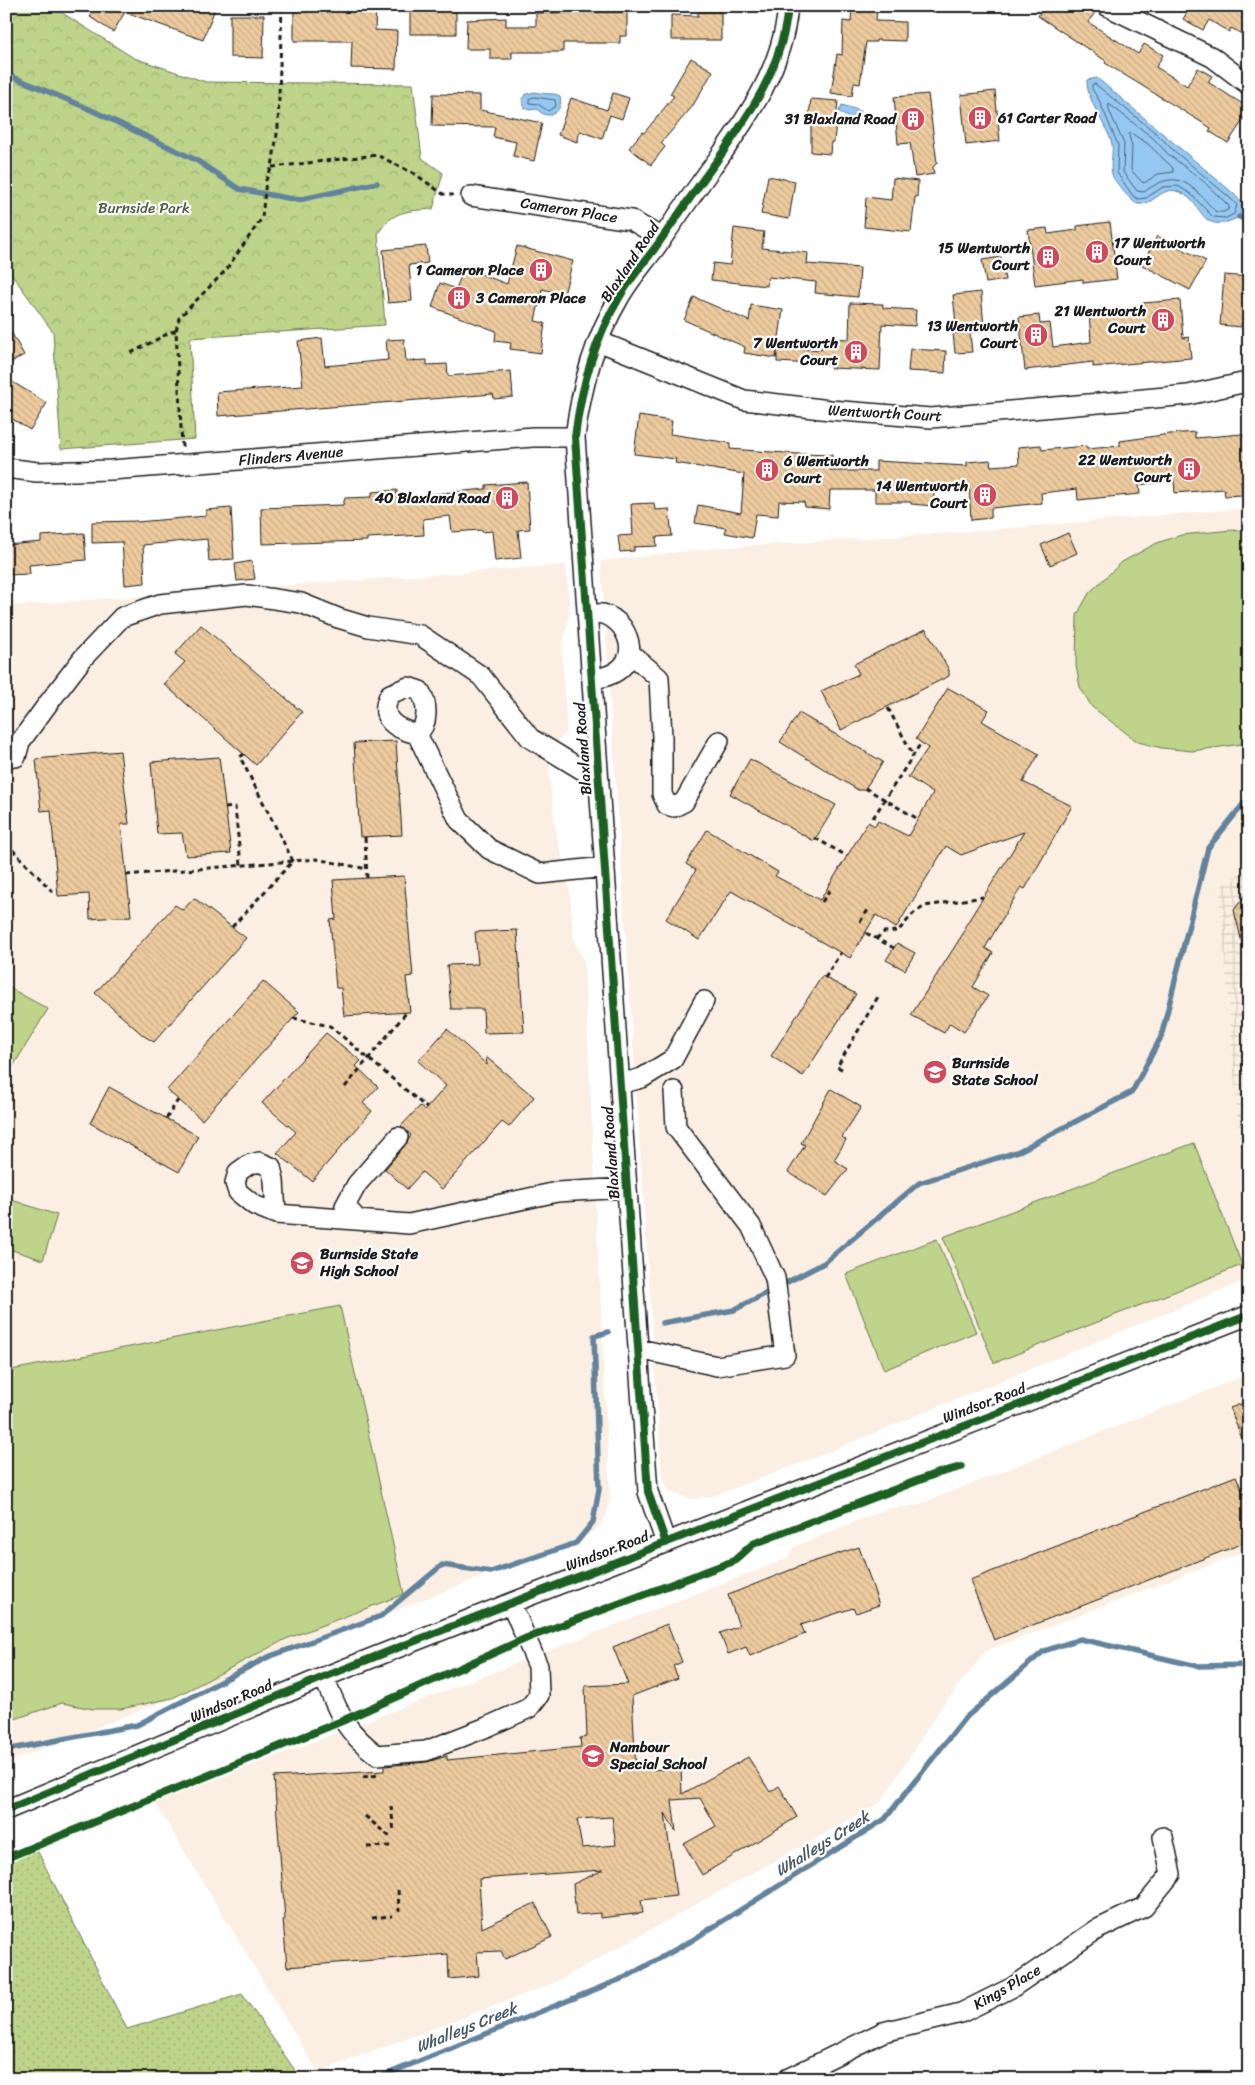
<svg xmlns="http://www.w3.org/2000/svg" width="1255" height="2085" viewBox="0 0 1255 2085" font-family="Sriracha,sans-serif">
	<defs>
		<pattern id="industrial-grid" width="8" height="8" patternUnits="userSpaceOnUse" patternTransform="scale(1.25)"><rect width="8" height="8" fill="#faefe2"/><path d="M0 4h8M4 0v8" fill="none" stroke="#d6ccc1"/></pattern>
		<pattern id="grass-dots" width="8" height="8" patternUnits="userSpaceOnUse" patternTransform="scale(1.25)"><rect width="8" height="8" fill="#bdd48a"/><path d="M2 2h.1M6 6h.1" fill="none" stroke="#a2b576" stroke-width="1.8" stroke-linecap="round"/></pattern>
		<pattern id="park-crowns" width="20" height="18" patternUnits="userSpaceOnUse" patternTransform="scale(1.25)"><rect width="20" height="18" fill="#bdd48a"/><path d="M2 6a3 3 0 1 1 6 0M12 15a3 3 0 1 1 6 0" fill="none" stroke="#a2b576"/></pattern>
		<pattern id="building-back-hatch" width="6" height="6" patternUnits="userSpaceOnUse" patternTransform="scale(1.25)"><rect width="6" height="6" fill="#edcb9e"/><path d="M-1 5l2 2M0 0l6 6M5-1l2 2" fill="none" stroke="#cbae88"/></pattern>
	</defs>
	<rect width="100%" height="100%" fill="#fff"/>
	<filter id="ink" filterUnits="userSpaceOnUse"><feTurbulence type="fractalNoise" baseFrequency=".02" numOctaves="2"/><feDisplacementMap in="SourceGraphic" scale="10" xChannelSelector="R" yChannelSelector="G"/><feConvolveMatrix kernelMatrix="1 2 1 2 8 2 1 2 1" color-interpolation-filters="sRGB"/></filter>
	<g filter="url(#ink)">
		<path fill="#faefe2" d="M1249,508V866L1219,888L1249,1255V1279L811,1459L714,1496L691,1499L670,1492L662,1478L601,561L716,548L963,532Z
			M566,565L570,613L562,648L567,732L553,746L549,773L555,827L570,891L574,942L584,960L610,1497L607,1514L599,1527L588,1535L6,1763V606Z
			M1249,1374V1550L986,1651L940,1709L880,1803L552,1984L318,2072L155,1803L786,1559L794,1547L888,1508L915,1506Z"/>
		<path fill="url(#industrial-grid)" d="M1249,866V1255L1219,888Z"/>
		<path fill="url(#grass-dots)" stroke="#6c7853" d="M34,1844L127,2029L242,1994L301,2079H6V1857Z"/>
		<path fill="url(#park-crowns)" stroke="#6c7853" d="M6,6H51L134,58L206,82L413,84L422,158L443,173L433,209C408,211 392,210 378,234L385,325L190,338L195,439L61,449L53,332L6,266Z"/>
		<path fill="#bdd48a" stroke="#6c7853" d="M1232,530L1249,532V743L1192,751L1162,748L1138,742L1092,707L1080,687L1076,666L1077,615L1089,593L1122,562L1157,543L1181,535Z
			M6,986L48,1009L6,1078Z
			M1194,1143L1242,1265L994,1363L943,1237Z
			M6,1198L57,1215L43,1260L6,1248Z
			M937,1239L976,1332L884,1370L846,1274Z
			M340,1306L404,1594L286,1639L173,1698L121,1709H93L62,1703L6,1722V1371Z"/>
		<path fill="#94c8f2" stroke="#64839c" d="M1097,78L1233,193L1243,204L1239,217C1197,239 1205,198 1176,191C1161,187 1153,206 1138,204C1132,203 1116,183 1113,177C1108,166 1115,152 1111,140C1104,122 1086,98 1087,80Z
			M535,92C543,95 553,92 560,96C564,112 548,122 537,109L530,110L524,108L522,99L526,94Z
			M842,105L861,111L860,120L857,121C851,117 843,117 839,111Z"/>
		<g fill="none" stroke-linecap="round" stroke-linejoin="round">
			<path stroke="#4c6172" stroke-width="1" d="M1095,84L1157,134L1172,149L1229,197L1237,205L1234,214L1226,218L1213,217L1191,194L1178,186L1163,187L1146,198L1138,199L1133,196L1117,173L1118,145L1099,100L1092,89V85Z
				M534,97L555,100L556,106L548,111L538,104L529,103V99Z
				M1109,104L1153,138L1168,154L1202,180L1229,206V209L1224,212H1216C1192,186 1179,166 1144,192L1137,191L1123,172L1124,144L1109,110Z
				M1131,133L1148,144L1173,168V172L1158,174L1144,183L1142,182L1131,170L1132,147L1129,135Z"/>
			<path stroke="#64839c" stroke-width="5.5" d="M6,74L87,108L196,160L239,189L298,200L377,183
				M1239,217L1249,221
				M662,1323L734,1310L824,1263L919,1183L1019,1151L1132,1092L1161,1037L1208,848L1249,797
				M6,1750L137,1725L268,1657L381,1616L442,1565L491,1572L576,1543L593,1522L599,1489L594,1336L608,1332
				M375,2079L626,1977L691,1941L885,1819L964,1719L1044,1651L1080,1639L1197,1666L1249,1665"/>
		</g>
		<path fill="url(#building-back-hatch)" stroke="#1c1c1c" fill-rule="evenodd" d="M97,6H216L203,40L125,12L113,32L90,17Z
			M852,6H877L876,21L905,22V41L876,40V42H866L860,84L854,83L852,96L831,93L837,54L842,55L843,21L851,22Z
			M1044,6H1096L1097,10L1088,22L1138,54L1144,44L1163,55L1156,67L1187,86L1198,68L1212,76L1208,82L1249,108V111L1228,143L1209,131L1211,128L1105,63L1106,61L1038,16Z
			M1185,6H1234L1249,15V38L1231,28L1229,32L1209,20L1203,30L1183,19L1189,9Z
			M353,8H376L375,30L397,31L396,69L351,68L352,41H294V9Z
			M410,9H456V34H410Z
			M627,12V36H620V43H563V52H512V59H490V49H466L467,20L506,18V26H536V13Z
			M698,12H721V40H671V15L698,16Z
			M230,15H264L263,58L230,57Z
			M691,58L713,71L692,107L661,143L665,147L651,165L629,148L642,132L644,133L674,96L670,94Z
			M995,91L1000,141L966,145L961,95Z
			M613,93L629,98L622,119L610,115L602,139L580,131L577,142L558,135L571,98L607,110Z
			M433,94L480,95V110L542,123L534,161L513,156L516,142L493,137L495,127L432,126Z
			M928,94L937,163L933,167L934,174L915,177L910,143L898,144L894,97Z
			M811,99L838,101L834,142H831L830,154L811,152V125L808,124Z
			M768,176L795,181L789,219L761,214Z
			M893,178L918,181L917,197H915L911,232L864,227L866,197L891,200Z
			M1110,222L1117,279L1083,283V279L1035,285L1028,230L1047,228L1048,234L1077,230V226Z
			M734,228L764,232L762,248L808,253L807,264L860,268L858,297L815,293L816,282L768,277L767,286L711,280L713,263L730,265Z
			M1157,236L1206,261L1190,290L1142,265Z
			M426,246L428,263L409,265L412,301L388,303L383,250Z
			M517,246L573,261L564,294L542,289L535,321L545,323L541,353L510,349L511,343L495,341L496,331L432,307L440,283L456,289L464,268L507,284Z
			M1001,257L1005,280L986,283L982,260Z
			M1224,275L1249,277V322H1242L1241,327L1220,325Z
			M981,292L984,327H976L977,332L957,333L953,295Z
			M694,297L749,321L751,305L783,310L776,358L744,353L745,347L684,320Z
			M1180,300L1183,338L1189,337L1191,358L1093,367V362L1025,370L1019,317L1039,315L1040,324L1050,323L1053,347L1091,342L1089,311L1143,307V303Z
			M850,303L883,304V308L916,310L915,326L882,324L880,370L830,368V365L777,362V347L821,350L822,338L849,339Z
			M6,323L24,355L6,365Z
			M953,333H970L972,352L955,353Z
			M322,338L325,366L388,360L386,340L404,339L406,361L427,360V365L447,364L448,376L511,371L513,397L494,399L493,394L218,416L217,392L303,386L298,341Z
			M910,349L946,351L945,373L908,371Z
			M6,378L47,403L30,430L6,415Z
			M639,416L672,421L670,434L730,443V449L799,454L832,455L831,471H876V461L967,466V462L990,460L991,466L1019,464L1018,447L1041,445L1042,450L1086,446L1087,449L1120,446V441L1170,434L1195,432V438L1242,434L1249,445V481H1241L1242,495L1225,496L1224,489L1175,493L1174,480L1139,485L1140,494L1078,500L1077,489L1041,493L1042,503L991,508V518L971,520L969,486L935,484L933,506L911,504V502H875V490H830L829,509L805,507L804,502L779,501L778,516L756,514L752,538L725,533L726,528L695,523L698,505L741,513L744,474L675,463L676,459L634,454Z
			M527,482L530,529L518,530L521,558L495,561L492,531L482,532V530L452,532L450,516L423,519L424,535L367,538V541L262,544L261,508L343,505L345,498L372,497V492L397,490V498L432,496V494L486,489V485Z
			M654,503L655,510L669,509L672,536L656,537L657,546L634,547V551L620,552L618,536L633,535L631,504Z
			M231,508L234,559L209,561L207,539L143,545L145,583L125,585L122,542L92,543V522L137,521V522L206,516V510Z
			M84,533L86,560L29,565L30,574L6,575V545L41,542V536Z
			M1068,533L1077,553L1050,565L1041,545Z
			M252,561L255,579L237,581L235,564Z
			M201,625L302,712L256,765L164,684L185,662L175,654Z
			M926,629L949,670V676L841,730L821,691L859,674L854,664Z
			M948,688L989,710L982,721L1039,754L1023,782L1072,806L1025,889L1021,887L985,948L993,953L973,987L988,996L964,1032L950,1023L944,1033L911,1015L966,929L964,928L1024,832L961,855L946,846L896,928L876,915L850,958L731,891L699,940L666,919L696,870L686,864L707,830L778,872L775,876L820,900L868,822L875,826L878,821L908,836L933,793L908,777L928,748L916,739Z
			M799,713L883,762L864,790H858L780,742Z
			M396,741L402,835L360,837L354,743Z
			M120,751L129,824H121L131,916L90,919L89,894L58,896L51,810L41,811L36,759Z
			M219,757L231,853L186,856L182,833L157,834L151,762Z
			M750,759L836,805L814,841L730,794Z
			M404,876L413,976L406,977L410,1012L344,1016L341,988H336L330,920L336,919L333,880Z
			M1249,890V946L1243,947L1234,910Z
			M194,898L246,938L154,1042L144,1036L95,993L175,905L183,910Z
			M517,930L524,1032L484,1033L483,1009H451L447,965L478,964L475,932Z
			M897,943L915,953L905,970L886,960Z
			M822,976L856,994L803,1076L771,1056Z
			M263,981L299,1012L202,1120L167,1090Z
			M447,1029L487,1065L486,1057L534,1097L509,1127L502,1122L442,1189L422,1172L407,1189L385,1169L406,1144L411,1135L401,1126L420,1106L425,1110L446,1086L418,1061Z
			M326,1033L361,1061L356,1066L378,1087L363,1103L372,1111L312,1181L277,1153L296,1132L262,1103Z
			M109,1087L198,1136L179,1172L90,1123Z
			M831,1089L861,1107L842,1137L846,1140L834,1160L848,1169L827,1196L788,1172L805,1145L801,1143Z
			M1249,1401V1454H1248L1230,1408Z
			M1236,1476L1249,1507V1541L994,1640L970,1580Z
			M859,1547L879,1605L856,1613L853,1608L801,1625L805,1634L750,1656L746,1647L728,1654L720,1633L739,1626L728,1595L803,1565Z
			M667,1624L682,1662L673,1666L678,1678L632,1696L636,1771L681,1768L682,1794L748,1757L770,1792L779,1786L797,1817L702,1875L684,1844L716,1826L700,1798L672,1800L676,1832L665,1813L676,1896L641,1900L643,1913L600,1918V1913L576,1915L573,1884L603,1870L479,1879L482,1928L535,1903L552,1937L505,1959L501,1951L477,1952L479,1976L449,1979L448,1954L287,1967L283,1920L285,1919L274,1777L384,1771V1766L427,1762L447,1756V1760L581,1747L580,1738L587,1737L585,1686L628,1684L613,1647ZM612,1817L616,1845L582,1848L577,1819Z"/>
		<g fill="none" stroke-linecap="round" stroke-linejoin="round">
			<g stroke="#1c1c1c" stroke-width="22">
				<path id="minor" d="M1107,6L1212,57L1249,85
					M471,196L631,220L662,238
					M598,341L744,400L830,410L931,418L1188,395L1242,383
					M6,468L37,472L111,470L533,437H575
					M588,615C593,614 599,613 603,614C612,616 617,621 622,627C641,656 622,676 592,679
					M630,653L659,678L662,737V794L667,805L674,807L684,802L719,741
					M417,734C429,724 428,704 420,691L408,687L390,694C377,719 396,729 417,734L459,820L489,849L540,874L605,867
					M6,755L16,757L20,742L47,705L83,658L122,617L160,604L247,595L301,603L338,618L368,627L420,635L481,676L530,738L599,780
					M620,1084L642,1078L673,1059L704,1001
					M276,1214L274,1180L271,1167L259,1162L248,1165L238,1172L235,1183L238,1192L254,1205L276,1214L409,1224L557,1192L627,1188
					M358,1220L345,1206L357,1184L398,1137
					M639,1349L717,1366L785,1355L775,1278L751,1226L676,1127L674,1091
					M666,1543L648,1492L575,437C581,388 594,340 619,298C629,280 643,264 655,248C675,220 695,190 716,162C750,114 783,67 788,6
					M324,1677C339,1714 344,1730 377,1755L426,1751L487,1727L529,1708L539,1695L538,1666L511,1603
					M6,1810L324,1677L511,1603L1249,1315
					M787,2079L883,2032L961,2013L1013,1987L1096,1930L1144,1907L1171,1874L1163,1837"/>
			</g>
			<path stroke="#1c1c1c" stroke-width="3" stroke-dasharray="5 4" stroke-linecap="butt" d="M272,167L377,155L415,174L443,194L453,195
				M131,353L171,332L176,331
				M182,447L176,331L179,318L226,270L262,218L266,180L272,167L278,127L282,6
				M888,708L913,755
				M865,788L918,819
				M225,808L235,807L241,865
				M873,818L921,743
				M365,837L367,878
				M815,838L847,856
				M6,843L52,891L57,892
				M126,875L316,859L367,869
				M822,902L831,888
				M860,922L868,910
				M232,927L293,861L240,757L244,754
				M866,933L894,948
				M876,939L884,932L898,931L914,913L925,906L983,897
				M825,978L841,952
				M293,1018L330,1026L427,1108
				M842,1069L837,1067L879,995
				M345,1087L406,1013
				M166,1119L178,1100
				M363,1777L379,1775
				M391,1806L394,1832
				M365,1816L390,1837
				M367,1847L390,1846
				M398,1890L399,1911
				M372,1918L392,1916"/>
			<use href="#minor" stroke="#fff" stroke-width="19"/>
			<g stroke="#fff" stroke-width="11">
				<path id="cycleway" d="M666,1543L648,1492L575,437C581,388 594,340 619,298C629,280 643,264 655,248C675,220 695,190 716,162C750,114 783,67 788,6
					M6,1810L324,1677L511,1603L1249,1315
					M6,1858L342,1721L527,1638L734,1561L753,1544L935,1474L961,1467"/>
			</g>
			<use href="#cycleway" stroke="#1b5e20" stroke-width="8"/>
		</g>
	</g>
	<defs>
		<g id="building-disc" transform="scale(1.25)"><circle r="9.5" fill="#d1495b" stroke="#fff"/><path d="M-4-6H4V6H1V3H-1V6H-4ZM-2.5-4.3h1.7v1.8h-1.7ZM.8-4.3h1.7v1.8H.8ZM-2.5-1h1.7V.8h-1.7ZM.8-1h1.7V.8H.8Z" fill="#fff"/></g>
		<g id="school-disc" transform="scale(1.25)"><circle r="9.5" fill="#d1495b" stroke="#fff"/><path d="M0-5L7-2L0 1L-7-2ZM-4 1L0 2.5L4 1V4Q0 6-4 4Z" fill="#fff"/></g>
	</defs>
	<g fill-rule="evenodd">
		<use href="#building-disc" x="980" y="118"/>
		<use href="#building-disc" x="913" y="119"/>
		<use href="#building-disc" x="1097" y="252"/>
		<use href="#building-disc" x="1048" y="257"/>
		<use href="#building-disc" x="541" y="270"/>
		<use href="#building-disc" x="459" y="298"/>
		<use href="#building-disc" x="1163" y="320"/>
		<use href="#building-disc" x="1036" y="335"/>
		<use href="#building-disc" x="856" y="352"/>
		<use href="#building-disc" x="1189" y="469"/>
		<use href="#building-disc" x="767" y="470"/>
		<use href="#building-disc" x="985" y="495"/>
		<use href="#building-disc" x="507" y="498"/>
		<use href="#school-disc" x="935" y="1072"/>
		<use href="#school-disc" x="302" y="1263"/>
		<use href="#school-disc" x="593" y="1756"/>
	</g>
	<g text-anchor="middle" stroke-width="4.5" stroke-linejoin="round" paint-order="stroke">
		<g font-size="15" font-weight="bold" fill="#1c1c1c" stroke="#fff" text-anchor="end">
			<text x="998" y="123" text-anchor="start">61 Carter Road</text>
			<text x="896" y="124">31 Blaxland Road</text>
			<text x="1114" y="248" text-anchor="start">17 Wentworth<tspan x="1114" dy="17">Court</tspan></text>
			<text x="1030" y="253">15 Wentworth<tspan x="1030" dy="17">Court</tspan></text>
			<text x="524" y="275">1 Cameron Place</text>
			<text x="476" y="303" text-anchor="start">3 Cameron Place</text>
			<text x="1146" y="316">21 Wentworth<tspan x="1146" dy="17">Court</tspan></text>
			<text x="1018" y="331">13 Wentworth<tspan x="1018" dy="17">Court</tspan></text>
			<text x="838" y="348">7 Wentworth<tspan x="838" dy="17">Court</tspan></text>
			<text x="1172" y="465">22 Wentworth<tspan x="1172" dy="17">Court</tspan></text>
			<text x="784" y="466" text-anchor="start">6 Wentworth<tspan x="784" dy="17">Court</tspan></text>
			<text x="968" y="491">14 Wentworth<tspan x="968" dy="17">Court</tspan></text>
			<text x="490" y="503">40 Blaxland Road</text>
			<text x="952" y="1068" text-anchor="start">Burnside<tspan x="952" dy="17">State School</tspan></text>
			<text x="320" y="1259" text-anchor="start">Burnside State<tspan x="320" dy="17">High School</tspan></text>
			<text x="610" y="1752" text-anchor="start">Nambour<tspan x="610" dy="17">Special School</tspan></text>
		</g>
		<g font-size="15" fill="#545c42" stroke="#fff">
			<text x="144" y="213">Burnside Park</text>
		</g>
		<g font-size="15" fill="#1c1c1c" stroke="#fff">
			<text transform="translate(569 210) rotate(9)" y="5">Cameron Place</text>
			<text transform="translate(630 262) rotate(-56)" y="5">Blaxland Road</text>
			<text transform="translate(885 413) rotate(3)" y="5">Wentworth Court</text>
			<text transform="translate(291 456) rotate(-5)" y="5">Flinders Avenue</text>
			<text transform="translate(583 749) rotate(-94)" y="5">Blaxland Road</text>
			<text transform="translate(611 1153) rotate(-94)" y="5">Blaxland Road</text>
			<text transform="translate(984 1403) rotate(-21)" y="5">Windsor Road</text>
			<text transform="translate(607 1551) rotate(-21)" y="5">Windsor Road</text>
			<text transform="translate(231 1701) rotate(-23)" y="5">Windsor Road</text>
			<text transform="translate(1007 1987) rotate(-30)" y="5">Kings Place</text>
		</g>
		<g font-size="16" font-style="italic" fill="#465867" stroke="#fff">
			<text transform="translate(822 1843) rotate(-32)" y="6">Whalleys Creek</text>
			<text transform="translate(466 2027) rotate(-22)" y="6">Whalleys Creek</text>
		</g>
	</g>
	<rect width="1255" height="2085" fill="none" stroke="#fff" stroke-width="25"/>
	<rect x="12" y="12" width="1230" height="2060" fill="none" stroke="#1c1c1c" stroke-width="2" filter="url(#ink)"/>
</svg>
